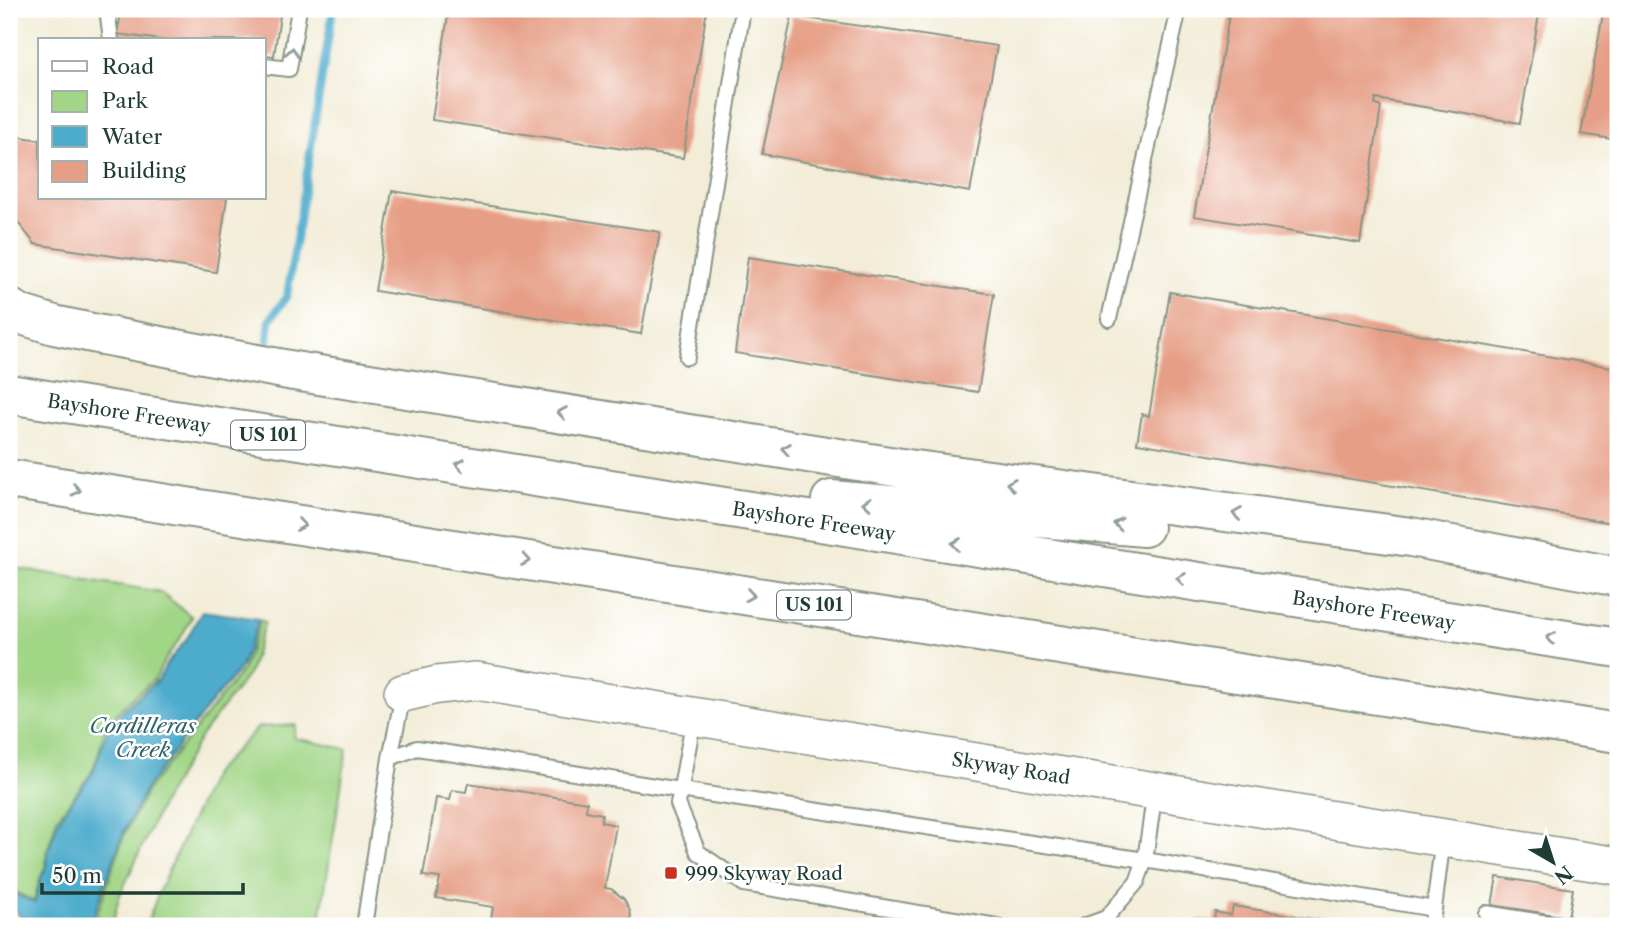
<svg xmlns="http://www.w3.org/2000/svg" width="1627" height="935" viewBox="0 0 1627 935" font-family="'Libre Caslon Text',serif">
	<rect width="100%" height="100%" fill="#fff"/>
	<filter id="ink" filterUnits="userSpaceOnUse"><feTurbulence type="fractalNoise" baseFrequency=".0143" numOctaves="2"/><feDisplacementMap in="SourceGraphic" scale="14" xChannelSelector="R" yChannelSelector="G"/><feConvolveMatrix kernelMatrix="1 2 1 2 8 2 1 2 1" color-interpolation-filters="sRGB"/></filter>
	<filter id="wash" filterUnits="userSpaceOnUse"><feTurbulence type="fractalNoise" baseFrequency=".00686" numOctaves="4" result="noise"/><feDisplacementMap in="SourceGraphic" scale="28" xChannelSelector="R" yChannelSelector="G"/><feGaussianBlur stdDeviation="1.57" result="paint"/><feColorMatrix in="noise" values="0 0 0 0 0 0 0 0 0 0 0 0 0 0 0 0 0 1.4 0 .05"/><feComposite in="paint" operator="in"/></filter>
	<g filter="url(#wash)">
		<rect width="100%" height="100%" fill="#f3edd8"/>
		<path fill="#a2d687" stroke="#608a5e" stroke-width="2" d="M9,567L161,592L192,617L181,637L163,663L156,678L121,708L105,728L98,755L91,773L57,818L47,852L46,867L40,878L34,901L9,889Z
			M261,620L265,622L249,673L201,736L161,805L119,897L112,926H93L125,833L147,790L243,669Z
			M296,725L294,738L347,749L319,926H146L160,889L213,774L258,727Z"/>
		<path fill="#4daccc" stroke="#367480" stroke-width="2" d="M202,611L259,619L241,667L211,703L146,788L124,831L90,926H23L20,916L9,904V891L35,903L41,878L47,866L48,852L59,819L93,772L108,729L123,710L159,679L167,663L186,640Z"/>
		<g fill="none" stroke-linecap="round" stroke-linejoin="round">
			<path stroke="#4daccc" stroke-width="8" d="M268,340L270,320L287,296L333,9"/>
		</g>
		<g id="blocks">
			<path fill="#e69f86" d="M122,9H281L274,56L264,55V40H161L117,34Z
				M449,9H707L683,158L432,120Z
				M1230,9H1540L1520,123L1376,99L1375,104L1381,107L1360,243L1194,216Z
				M1604,9H1618V140L1581,134Z
				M792,16L997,46L970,192L762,154Z
				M9,135L40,140V198H227L216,272L35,244L9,211Z
				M392,191L660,232L641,334L375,291Z
				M748,257L994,294L978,392L735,353Z
				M1170,292L1618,368V524L1137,443L1142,414L1149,416Z
				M468,783L587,802L586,811L602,814L601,822L616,825L605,888L611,889L624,899L630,910L632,923L640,925V926H490L493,907L436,898L440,878L423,876L436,798L450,800L452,790L466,792Z
				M1497,877L1573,889L1568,917L1492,905Z
				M1233,906L1353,925V926H1198L1199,919L1214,921L1215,912L1231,915Z"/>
		</g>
	</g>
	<g filter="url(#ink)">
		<use href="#blocks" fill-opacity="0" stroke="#899586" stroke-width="2"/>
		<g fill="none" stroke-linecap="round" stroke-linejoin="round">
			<g stroke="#899586" stroke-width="18">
				<path id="service" d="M107,9L111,40
					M264,66L289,69L299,9
					M1109,319L1179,9
					M687,357L743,9
					M694,717L678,804L698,852L744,884L997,926
					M390,758L403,695
					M1434,909L1443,838
					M1486,913L1566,926
					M364,926L390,758L417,748L680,790L1145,860L1434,909L1431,926
					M1084,926L1106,918L1137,882L1145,860L1155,791"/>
			</g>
			<g stroke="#899586" stroke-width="40">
				<path id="tertiary" d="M403,693L437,685L476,681L1618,866"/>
			</g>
			<g stroke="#899586" stroke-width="42">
				<path id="motorway" d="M9,308L22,315L54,325L97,334L294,371L908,469L1411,537L1618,577
					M9,394L1618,648
					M9,479L1618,733
					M831,500L1144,527"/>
			</g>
			<use href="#service" stroke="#fff" stroke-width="14"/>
			<use href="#tertiary" stroke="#fff" stroke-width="37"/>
			<use href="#motorway" stroke="#fff" stroke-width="38"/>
		</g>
		<defs><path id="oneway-chevron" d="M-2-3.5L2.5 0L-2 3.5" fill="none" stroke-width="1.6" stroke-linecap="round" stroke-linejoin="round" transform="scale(1.75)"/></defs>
		<g stroke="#8f9e9a">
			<use href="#oneway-chevron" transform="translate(292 52) rotate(-81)"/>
			<use href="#oneway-chevron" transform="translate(562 413) rotate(-171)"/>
			<use href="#oneway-chevron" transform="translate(786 449) rotate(-171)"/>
			<use href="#oneway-chevron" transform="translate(460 465) rotate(-171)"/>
			<use href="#oneway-chevron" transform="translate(1011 484) rotate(-172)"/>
			<use href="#oneway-chevron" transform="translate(76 490) rotate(9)"/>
			<use href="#oneway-chevron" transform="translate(867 503) rotate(-175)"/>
			<use href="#oneway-chevron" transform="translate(1237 514) rotate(-172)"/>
			<use href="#oneway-chevron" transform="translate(1118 524) rotate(-174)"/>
			<use href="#oneway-chevron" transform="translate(301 525) rotate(9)"/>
			<use href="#oneway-chevron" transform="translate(956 544) rotate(-171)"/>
			<use href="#oneway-chevron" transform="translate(526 560) rotate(9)"/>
			<use href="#oneway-chevron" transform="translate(1181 579) rotate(-171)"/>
			<use href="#oneway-chevron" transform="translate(750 595) rotate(9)"/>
			<use href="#oneway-chevron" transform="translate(1551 638) rotate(-171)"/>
		</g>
	</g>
	<rect fill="#c8321e" stroke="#fff" stroke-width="2.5" x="664" y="866" width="14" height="14" rx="3.5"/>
	<g text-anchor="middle" stroke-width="5" stroke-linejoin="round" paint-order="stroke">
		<g fill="#fff" stroke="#627771" stroke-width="2">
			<rect x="231" y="420.5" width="74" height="29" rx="5"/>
			<rect x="777" y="590.5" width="74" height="29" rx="5"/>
		</g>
		<g font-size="18" font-weight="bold" fill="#1f3d34">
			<text x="268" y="441">US 101</text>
			<text x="814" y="611">US 101</text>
		</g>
		<g font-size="19" fill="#1f3d34" stroke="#fff">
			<text transform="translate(129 413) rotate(9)" y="7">Bayshore Freeway</text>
			<text transform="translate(814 521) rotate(9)" y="7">Bayshore Freeway</text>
			<text transform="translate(1374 610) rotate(9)" y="7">Bayshore Freeway</text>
			<text transform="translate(1011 768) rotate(9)" y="7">Skyway Road</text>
		</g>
		<g font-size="19" fill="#1f3d34" stroke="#fff" text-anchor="start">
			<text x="685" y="880">999 Skyway Road</text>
		</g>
		<g font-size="21" font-style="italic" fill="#2f6469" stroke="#fff">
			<text x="143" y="733">Cordilleras<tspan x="143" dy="24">Creek</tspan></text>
		</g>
	</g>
	<rect width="1627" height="935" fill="none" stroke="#fff" stroke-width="35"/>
	<rect x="38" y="38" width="228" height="161" fill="#ffffff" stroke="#a5b1ae" stroke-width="2"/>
	<rect x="52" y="61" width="35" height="10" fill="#ffffff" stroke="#a5b1ae" stroke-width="2"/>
	<text x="102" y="74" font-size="21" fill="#1f3d34">Road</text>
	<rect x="52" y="91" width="35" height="21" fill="#a2d687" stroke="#a5b1ae" stroke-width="2"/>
	<text x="102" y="108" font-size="21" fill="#1f3d34">Park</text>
	<rect x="52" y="126" width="35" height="21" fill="#4daccc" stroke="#a5b1ae" stroke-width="2"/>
	<text x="102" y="144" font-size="21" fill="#1f3d34">Water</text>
	<rect x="52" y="161" width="35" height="21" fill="#e69f86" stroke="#a5b1ae" stroke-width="2"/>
	<text x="102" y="178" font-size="21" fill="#1f3d34">Building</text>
	<g transform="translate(1553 862) rotate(141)" stroke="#ffffff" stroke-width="5" paint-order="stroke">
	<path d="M0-5L12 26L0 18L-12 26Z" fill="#1f3d34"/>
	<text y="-10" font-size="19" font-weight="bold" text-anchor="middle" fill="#1f3d34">N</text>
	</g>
	<path d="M42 883v10h201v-10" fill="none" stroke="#1f3d34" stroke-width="3.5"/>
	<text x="52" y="883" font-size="21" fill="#1f3d34" stroke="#ffffff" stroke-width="5" paint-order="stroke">50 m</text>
</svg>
